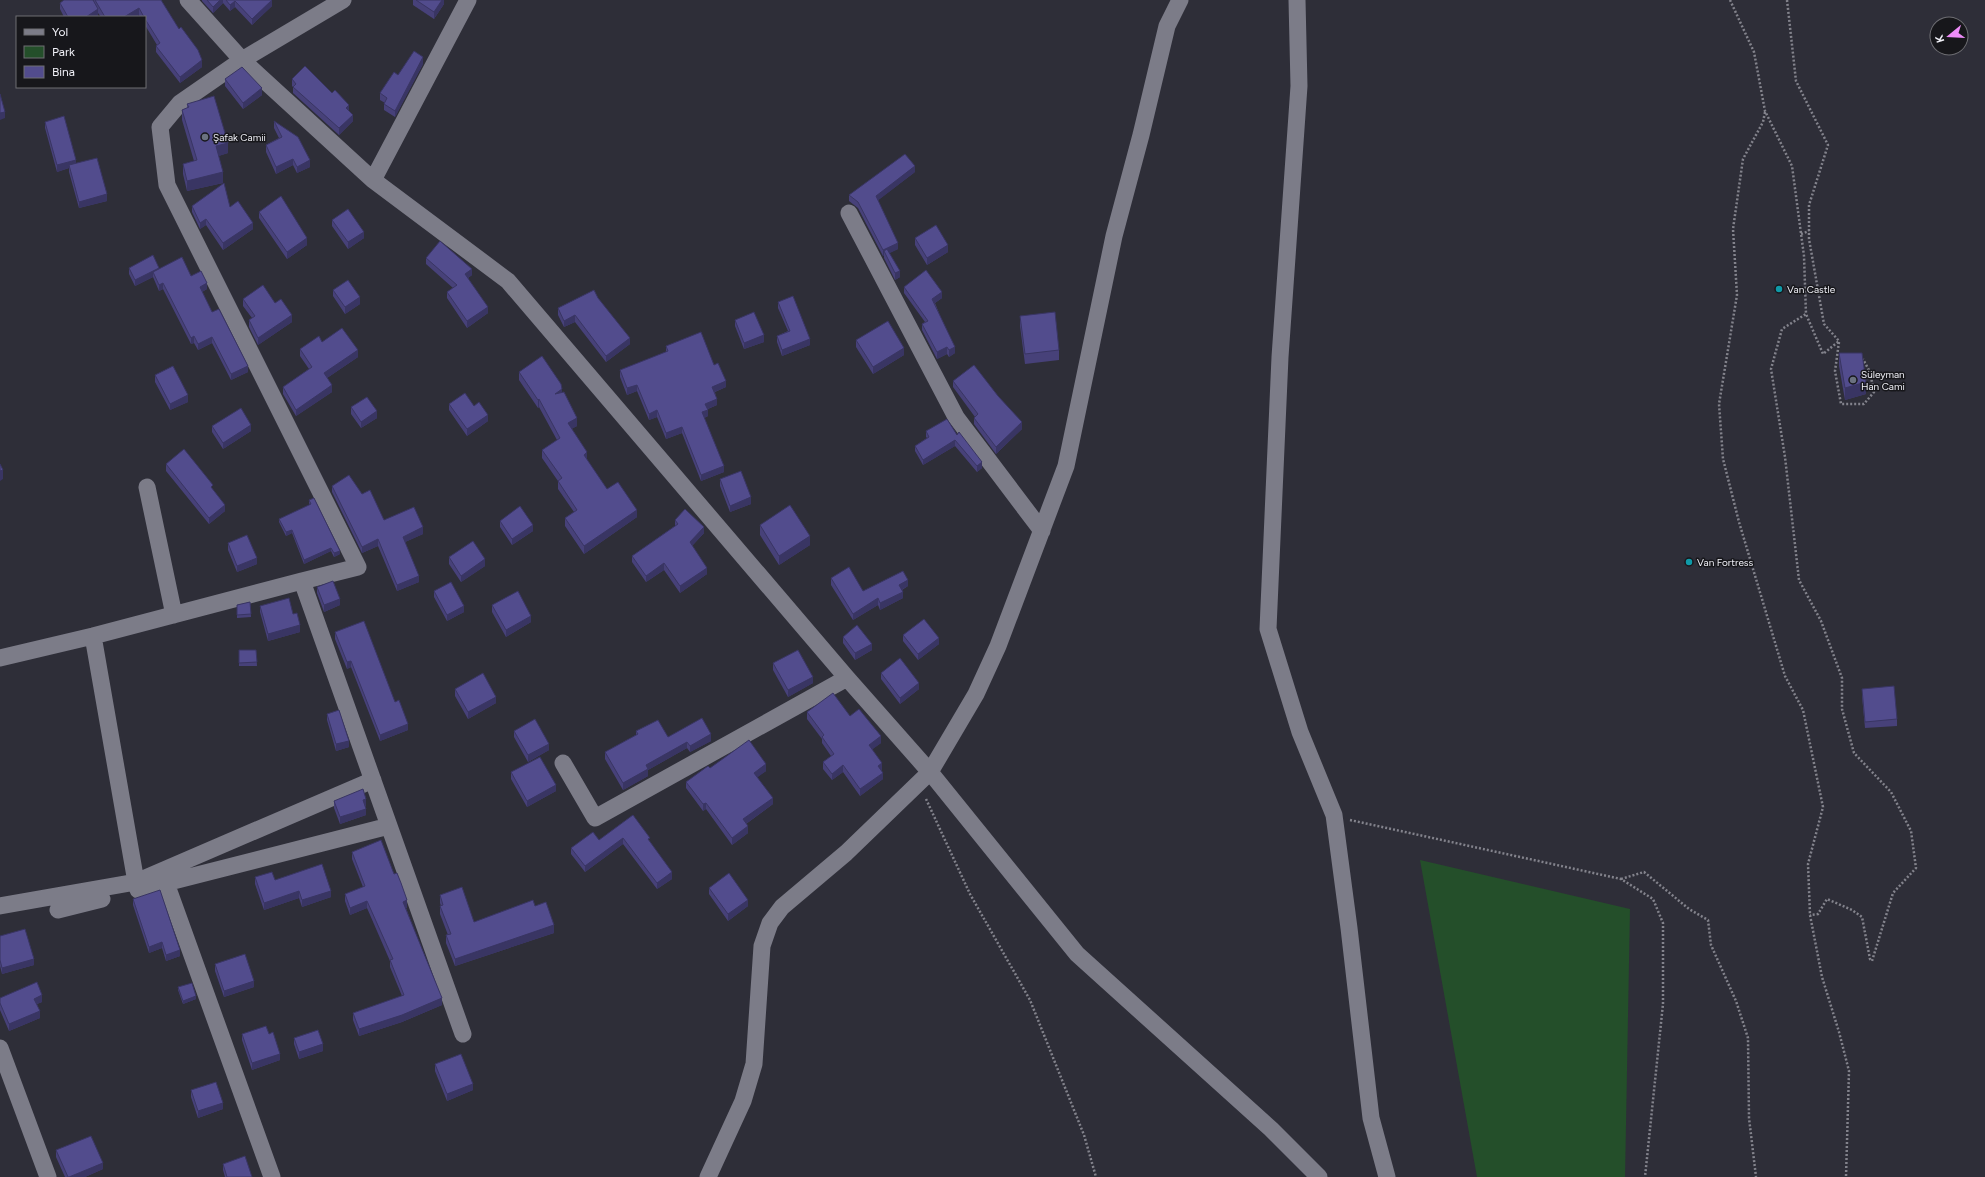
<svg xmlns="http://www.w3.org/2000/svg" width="1985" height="1177" viewBox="0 0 1985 1177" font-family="Figtree,sans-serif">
	<rect width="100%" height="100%" fill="#2e2e38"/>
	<path fill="#244f2a" d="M1420,860L1630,909L1625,1177H1477Z"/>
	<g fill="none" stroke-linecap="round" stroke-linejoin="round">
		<path stroke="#83838c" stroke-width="2.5" stroke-dasharray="2 2" stroke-linecap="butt" d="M1730,0L1754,52L1765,111L1792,166L1804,256L1806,314L1782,329L1771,369L1785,457L1799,580L1821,621L1842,678V709L1854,753L1891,792L1911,831L1916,868L1893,893L1872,961L1870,959L1862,917L1852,910L1827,899L1818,914L1810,915
			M1787,0L1796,81L1828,145L1809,205V239L1824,324L1839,341L1823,354L1806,314
			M1765,112L1763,122L1743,159L1733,229L1737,295L1719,404L1723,459L1739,522L1785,676L1803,710L1823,807L1808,864L1810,915L1822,977L1839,1032L1849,1071L1846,1177
			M1801,234L1809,231
			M1839,342L1835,371L1841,404H1864L1874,392L1870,372L1863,359
			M926,799L970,894L1030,1000L1084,1135L1096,1177
			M1350,820L1621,879L1653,899L1663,923V1004L1645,1177
			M1621,879L1644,872L1689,909L1708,920L1711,945L1736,1001L1748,1038L1749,1118L1756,1177"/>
		<path stroke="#7c7c88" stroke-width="17" d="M188,0L242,60L373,180L508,281L847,678L930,772L1077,954L1271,1129L1319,1177
			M343,0L242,60L180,103L160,127L167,185L358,567L302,581L463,1034
			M1297,0L1299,86L1280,357L1268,629L1300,732L1334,815L1349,928L1371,1118L1387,1177
			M373,180L468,0
			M849,213L956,417L1042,531
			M147,487L174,615
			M93,636L136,882
			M0,658L93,636L302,581
			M563,763L595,818L847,678
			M166,883L272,1177
			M138,890L389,826
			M0,906L136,882L373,780
			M58,910L102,899
			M0,1048L48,1177
			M708,1177L743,1101L754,1064L762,946L770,923L782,907L846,853L930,772L976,694L998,646L1066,466L1114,236L1141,135L1167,26L1180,0"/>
	</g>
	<path fill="#474179" d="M94,0H161L202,67L180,83L156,52V46L157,45L145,25V17H140L139,15L135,17H101L98,13V16L96,17H64L60,9V3L94,1Z
		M202,0H272V6L252,25L235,7L230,11L223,3L213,13L202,1Z
		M413,0H444V4L434,19L413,5Z
		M423,64L395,117L384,110V104L385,103L380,100V93L398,75Z
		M225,79L262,95L243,109L225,86Z
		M292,79L332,93L349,111L353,121L339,135L293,93V87L292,86Z
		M187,104L228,153L218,156L223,183L187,191L183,174V164L194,161L182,120V110L187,108Z
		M274,121L310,167L297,173L293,165L276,174L266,152V145L279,138L274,128Z
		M45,122L76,163L107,201L79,208L69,172V168L57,172L45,128Z
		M915,172L878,200L898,249L889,253L900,277L895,280L884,258V256H883L858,208L849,201V195Z
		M192,206L230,207L253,229L223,250L206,225L200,229L192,212Z
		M259,212L307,245L287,259L259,218Z
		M332,220L364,238L348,249L332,226Z
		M915,238L948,252L927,265L915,245Z
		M426,258L472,275L468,278L488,313L467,328L447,298V292L453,288L426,264Z
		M129,268L159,269L191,276L207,289L202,292L212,312L248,372L231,380L212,343L198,350L194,343L191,344L163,289L159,291L153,277L135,286L129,274Z
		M904,287L942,298L935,303L955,353L949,357L947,354L937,359L922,330V324L925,322L904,293Z
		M333,290L360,304L345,314L333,296Z
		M598,298L630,344L606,362L575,322L564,327L558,315V308Z
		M243,299L275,303L292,322L258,345L249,327V320L252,318L243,306Z
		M778,302L810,345L782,356L777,342V336L788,331L778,308Z
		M1020,316L1059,350V360L1025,364L1020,326Z
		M735,320L764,342L744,349L735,326Z
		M856,340L904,355L873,374L856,347Z
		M322,342L358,357L327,378L332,392L296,416L283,394V387L309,369L300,356V349Z
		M666,346L714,365L726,387L715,392L717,405L708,409V416L704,418L724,472L701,481L682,433L666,439L657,417L649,420L637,391L627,395L620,377V370L666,352Z
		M1839,353L1866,394L1845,400L1839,366Z
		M519,372L562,392L577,426L571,429L587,460L607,489L637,517L584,554L565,526V518L574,512L558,489V481L542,458V450L557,440L539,407L538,408L519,380Z
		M155,375L188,402L170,410L155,382Z
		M953,381L1022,429L996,454L974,424V418L975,417L953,387Z
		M449,404L474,406L488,421L467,436L449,410Z
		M351,407L377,418L361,428L351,414Z
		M212,426L251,431L223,449L212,432Z
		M926,431L957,435L982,468L977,472L955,446L923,465L915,451V446L927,438L926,437Z
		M166,464L213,490L225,511L209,524L166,471Z
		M720,479L751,504L730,512L720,486Z
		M332,486L362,494L384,520L423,534L405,542L419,582L397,591L378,546L362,553L332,492Z
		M309,500L340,554L334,557L331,551L304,564L292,533L286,536L279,522V519L310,505L309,503Z
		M675,520L704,533L692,546L707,574L680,593L664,570L646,582L632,562V556L675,526Z
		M500,521L533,531L512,545L500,527Z
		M760,525L810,545L779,565L760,535Z
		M228,543L257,564L237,572L228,550Z
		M449,557L485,566L461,582L449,564Z
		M831,578L863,591L908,586L902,590L903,598L880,610L878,605L853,620L831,585Z
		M317,587L340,605L324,612L317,593Z
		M434,591L464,612L447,621L434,597Z
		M250,602L251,617L237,618V605Z
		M492,605L531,622L506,637L492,612Z
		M260,606L293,614L300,632L268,641L260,612Z
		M335,632L395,702L408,730L380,741L351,667L347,669L335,639Z
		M903,635L939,644L918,660L903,641Z
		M843,637L872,650L855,660L843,643Z
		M239,650H256L257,666H239Z
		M773,663L813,683L788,697L773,670Z
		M881,673L919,689L900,704L881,679Z
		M455,689L496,703L468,719L455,696Z
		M1862,689L1897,719V726L1865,728L1862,696Z
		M807,712L850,716L881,743L872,749L882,769L881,770L883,779L860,796L843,772L832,780L823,769V762L831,756L822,743V739L807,719Z
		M327,714L349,747L336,751L327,720Z
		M514,731L549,750L528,762L514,737Z
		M636,731L668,737L711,741L690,752L687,748L648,770V776L623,790L605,759V752L636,735Z
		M710,768L766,771L757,777L773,804L746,824L748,833L732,845L706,809L703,811L686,788V782Z
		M511,772L556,791L527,807L511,779Z
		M334,801L366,806H365L366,815L340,824L334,808Z
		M633,815L672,879L657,889L623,844L585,872L571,854V848L599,840Z
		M352,852L407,908H406L442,1005L402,1022L359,1036L353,1020V1013L402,996L390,967V961L367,908L350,915L345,901V894L363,887L352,859Z
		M255,877L275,880L331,897L302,907L299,898L264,910L255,884Z
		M709,888L748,906L728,921L709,894Z
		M440,895L474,922L535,906L554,933L455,966L446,943V935H448L440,914V906H441L440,903Z
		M133,899L180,956L166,961L162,948L149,953L133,905Z
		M0,936L34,965L2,974L0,966Z
		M215,964L254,987L224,997L215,971Z
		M178,987L196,999L183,1004L178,990Z
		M42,1002L37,1004L40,1018L9,1031L0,1010V1003Z
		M242,1034H269L280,1060L252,1070L242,1040Z
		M294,1038L323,1051L299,1059L294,1044Z
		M435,1064L473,1090L447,1101L435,1071Z
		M191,1090L223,1109L198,1118L191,1097Z
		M56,1150L103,1169L85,1177H65L56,1157Z
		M223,1164L252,1177H225L223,1170Z"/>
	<path fill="#393563" d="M220,0H223V3L213,13V7Z
		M272,0V6L252,25V19Z
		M442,0H444V4L434,19V12Z
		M235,1V7L230,11V5Z
		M139,8V15L135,17H124Z
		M98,9V16L96,17H86Z
		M423,57V64L395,117V111Z
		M202,60V67L180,83V77Z
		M262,88V95L243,109V103Z
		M349,105V111L346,108Z
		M5,112V118L0,120V113Z
		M353,115V121L339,135V128Z
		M228,143V153L216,157V146Z
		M293,159V165L276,174V167Z
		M76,160V167L69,165V168L57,172V165Z
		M310,160V167L297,173V167Z
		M915,166V172L876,202V196Z
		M223,172V183L187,191V181Z
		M107,194V201L79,208V202Z
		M206,219V225L200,229V223Z
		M253,223V229L223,250V243Z
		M364,232V238L348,249V242Z
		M307,238V245L287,259V252Z
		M898,243V249L886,255L884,251V256H883V250Z
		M948,245V252L927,265V258Z
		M159,268V274L153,272V277L135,286V280Z
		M472,269V275L465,280V274Z
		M900,271V277L895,280V273Z
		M163,283V289L159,291V285Z
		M207,283V289L200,293V287Z
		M942,292V298L932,305V299Z
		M360,297V304L345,314V307Z
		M488,307V313L467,328V321Z
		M292,315V322L258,345V338Z
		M575,315V322L564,327V321Z
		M764,335V342L744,349V343Z
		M194,336V343L191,344V338Z
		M212,337V343L198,350V344Z
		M630,338V344L606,362V356Z
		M810,339V345L782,356V350Z
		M947,347V354L937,359V352Z
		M955,347V353L949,357V350Z
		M904,348V355L873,374V367Z
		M358,350V357L324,380V373Z
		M248,366V372L231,380V374Z
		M726,381V387L712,393V387Z
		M1866,382V394L1845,400V388Z
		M332,385V392L296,416V410Z
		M637,385V391L627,395V388Z
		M562,389V397L555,394Z
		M188,395V402L170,410V404Z
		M539,399V407L538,408V400Z
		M717,399V405L705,410V404Z
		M657,410V417L649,420V414Z
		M708,410V416L702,419V412Z
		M377,411V418L361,428V422Z
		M488,415V421L467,436V429Z
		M577,418V426L568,431V423Z
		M1022,422V429L996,454V447Z
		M251,425V431L223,449V443Z
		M682,427V433L666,439V433Z
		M955,440V446L923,465V460Z
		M587,452V460L584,455Z
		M982,462V468L977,472V466Z
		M724,466V472L701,481V475Z
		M3,470V479L0,481V471Z
		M751,497V504L730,512V506Z
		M225,505V511L209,524V518Z
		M637,510V517L584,554V546Z
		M533,525V531L512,545V539Z
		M423,527V534L403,543V537Z
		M704,527V533L690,548V542Z
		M292,530V533L286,536V532Z
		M810,536V545L779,565V556Z
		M378,539V546L362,553V547Z
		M331,548V551L304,564V560Z
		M340,551V554L334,557V553Z
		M257,558V564L237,572V566Z
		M485,559V566L461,582V576Z
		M664,563V570L646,582V576Z
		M707,568V574L680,593V586Z
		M419,576V582L397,591V585Z
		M908,580V586L899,591V585Z
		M903,592V598L880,610V603Z
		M878,598V605L853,620V614Z
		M340,599V605L324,612V605Z
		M464,606V612L447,621V615Z
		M531,616V622L506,637V630Z
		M300,625V632L268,641V634Z
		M939,638V644L918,660V654Z
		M872,644V650L855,660V653Z
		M351,661V667L347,669V662Z
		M813,677V683L788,697V690Z
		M919,683V689L900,704V698Z
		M496,697V703L468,719V712Z
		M408,724V730L380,741V735Z
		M711,734V741L690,752V746Z
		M881,736V743L869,752V745Z
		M349,741V747L336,751V744Z
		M687,742V748L648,770V776L623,790V783L646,765Z
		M549,744V750L528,762V755Z
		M882,763V769L878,772V766Z
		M766,764V771L754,780V773Z
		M843,765V772L832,780V774Z
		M883,773V779L860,796V789Z
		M556,785V791L527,807V801Z
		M773,798V804L743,826V819Z
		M366,799V806L363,807V800Z
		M706,803V809L703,811V804Z
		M366,809V815L340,824V817Z
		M748,826V833L732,845V838Z
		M623,838V844L585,872V866Z
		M672,872V879L657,889V883Z
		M299,891V898L264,910V903Z
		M331,891V897L302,907V900Z
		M407,900V908L403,909V902Z
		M748,900V906L728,921V914Z
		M367,901V908L350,915V908Z
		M554,925V933L455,966V959Z
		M162,942V948L149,953V947Z
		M180,950V956L166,961V955Z
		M34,959V965L2,974V968Z
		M254,981V987L224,997V991Z
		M42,995V1002L34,1005V999Z
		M196,996V999L183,1004V1001Z
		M442,998V1005L402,1022L359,1036V1029Z
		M40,1011V1018L9,1031V1024Z
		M323,1044V1051L299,1059V1052Z
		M280,1054V1060L252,1070V1063Z
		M473,1084V1090L447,1101V1094Z
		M223,1103V1109L198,1118V1111Z
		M103,1163V1169L85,1177H69Z"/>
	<path fill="#524c8d" stroke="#393563" d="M64,0H93L98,9L86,17H68L60,3Z
		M95,0H161L179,29L181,27L198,50L202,60L180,77L156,46L160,43L145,19V17H144L139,8L124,17H105Z
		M207,0H220L213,7Z
		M226,0H272L252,19L235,1L230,5Z
		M416,0H442L434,12Z
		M414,51L423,57L395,111L384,104L387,98L380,93L394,72L398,75Z
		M305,66L332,93L335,90L349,105L346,108L353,115L339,128L293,87L296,84L292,79Z
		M242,67L262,88L243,103L225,79Z
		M0,94L5,112L0,113Z
		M214,96L228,143L216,146L223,172L187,181L183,164L197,160L182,110L189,107L187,104Z
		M64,116L76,160L57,165L45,122Z
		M274,121L298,137L310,160L297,167L293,159L276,167L266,145L282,137Z
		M905,154L915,166L876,196L898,243L883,250L858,202L849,195Z
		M97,158L107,194L79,202L69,165Z
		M224,183L230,207L238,201L253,223L223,243L206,219L200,223L192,206Z
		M281,196L307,238L287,252L259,212Z
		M348,209L364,232L348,242L332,220Z
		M936,225L948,245L927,258L915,238Z
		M440,241L472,269L465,274L488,307L467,321L447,292L457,285L426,258Z
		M887,249L900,271L895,273L884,251Z
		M153,255L159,268L135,280L129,268Z
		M182,257L191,276L201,271L207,283L200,287L212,312L219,309L248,366L231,374L212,337L198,344L194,336L191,338L163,283L159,285L153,272Z
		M926,270L942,292L932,299L955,347L949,350L947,347L937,352L922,324L928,321L904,287Z
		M348,280L360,297L345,307L333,290Z
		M263,285L275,303L281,299L292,315L258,338L249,320L255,316L243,299Z
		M594,290L598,298L630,338L606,356L575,315L564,321L558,308Z
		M793,296L810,339L782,350L777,336L790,331L778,302Z
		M754,312L764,335L744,343L735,320Z
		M1055,312L1059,350L1025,354L1020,316Z
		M888,321L904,348L873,367L856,340Z
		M342,328L358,350L324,373L332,385L296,410L283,387L312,367L300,349L319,336L322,342Z
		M701,332L714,365L718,363L726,381L712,387L717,399L705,404L708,410L702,412L724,466L701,475L682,427L666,433L657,410L649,414L637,385L627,388L620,370L668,351L666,346Z
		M1839,353H1862L1866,382L1845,388Z
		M542,356L561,384L562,389L555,394L564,392L577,418L568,423L587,452L584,455L607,489L618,482L637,510L584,546L565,518L577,510L558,481L562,478L542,450L560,438L539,399L538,400L519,372Z
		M974,365L998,396L1022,422L996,447L974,418L978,414L953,381Z
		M173,366L188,395L170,404L155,375Z
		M465,393L474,406L479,402L488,415L467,429L449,404Z
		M367,397L377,411L361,422L351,407Z
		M241,408L251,425L223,443L212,426Z
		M947,419L957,435L959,432L982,462L977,466L955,440L923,460L915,446L929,437L926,431Z
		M184,449L213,485L211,487L225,505L209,518L166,464Z
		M0,464L3,470L0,471Z
		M741,471L751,497L730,506L720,479Z
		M349,475L362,494L370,490L384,520L414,507L423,527L403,537L419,576L397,585L378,539L362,547L332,486Z
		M314,498L340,551L334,553L331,548L304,560L292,530L286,532L279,519L311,504L309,500Z
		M790,505L810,536L779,556L760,525Z
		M520,506L533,525L512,539L500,521Z
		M685,509L704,527L690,542L707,568L680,586L664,563L646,576L632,556L678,524L675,520Z
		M247,535L257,558L237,566L228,543Z
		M473,541L485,559L461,576L449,557Z
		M849,567L863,591L903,571L908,580L899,585L903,592L880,603L878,598L853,614L831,578Z
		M333,581L340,599L324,605L317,587Z
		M451,582L464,606L447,615L434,591Z
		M518,591L531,616L506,630L492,605Z
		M289,598L293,614L297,613L300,625L268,634L260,606Z
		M250,602L251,614L237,615V605Z
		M924,619L939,638L918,654L903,635Z
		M364,621L395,702L399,700L408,724L380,735L351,661L347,662L335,632Z
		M857,625L872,644L855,653L843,637Z
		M239,650H256L257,662L239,663Z
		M798,650L813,677L788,690L773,663Z
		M900,658L919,683L900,698L881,673Z
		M483,673L496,697L468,712L455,689Z
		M1894,686L1897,719L1865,722L1862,689Z
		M833,693L850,716L859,709L881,736L869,745L882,763L878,766L883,773L860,789L843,765L832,774L823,762L834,754L822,737L824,735L807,712Z
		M339,710L349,741L336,744L327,714Z
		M702,718L711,734L690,746L687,742L646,765L648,769L623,783L605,752L638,734L636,731L658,720L668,737Z
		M535,719L549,744L528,755L514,731Z
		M749,740L766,764L754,773L773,798L743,819L748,826L732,838L706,803L703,804L686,782L708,766L710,768Z
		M540,757L556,785L527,801L511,772Z
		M363,789L366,799L363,800L366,809L340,817L334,801Z
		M633,815L650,838L648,839L672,872L657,883L623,838L585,866L571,848L593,832L599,840Z
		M381,840L394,874L397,873L401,883L407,900L403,902L442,998L402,1015L359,1029L353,1013L404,995L390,960L393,959L367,901L350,908L345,894L365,886L352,852Z
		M322,864L331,891L302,900L299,891L264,903L255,877L272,872L275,880Z
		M729,873L748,900L728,914L709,888Z
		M462,887L474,922L533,900L535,906L546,902L554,925L455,959L446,935L451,934L440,906L443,905L440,895Z
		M160,890L180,950L166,955L162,942L149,947L133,899Z
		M25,929L34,959L2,968L0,960V936Z
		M245,954L254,981L224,991L215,964Z
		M37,982L42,995L34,999L40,1011L9,1024L0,1003V998Z
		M192,983L196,996L183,1001L178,987Z
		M266,1026L269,1034L273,1032L280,1054L252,1063L242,1034Z
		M318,1030L323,1044L299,1052L294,1038Z
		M461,1054L473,1084L447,1094L435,1064Z
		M216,1082L223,1103L198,1111L191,1090Z
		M91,1136L103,1163L69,1177H68L56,1150Z
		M245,1156L252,1177H227L223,1164Z"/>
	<g fill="#6b7280" stroke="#17171b" stroke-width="1.5">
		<circle cx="205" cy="137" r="4"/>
		<circle cx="1853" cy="380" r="4"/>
	</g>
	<g fill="#0f9aa8" stroke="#17171b" stroke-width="1.5">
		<circle cx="1779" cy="289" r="4"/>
		<circle cx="1689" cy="562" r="4"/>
	</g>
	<g text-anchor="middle" stroke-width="3" stroke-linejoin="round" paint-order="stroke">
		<g font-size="10" fill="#f1f1f8" stroke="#17171b" text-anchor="start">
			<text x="213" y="141">Şafak Camii</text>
			<text x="1787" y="293">Van Castle</text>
			<text x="1861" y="378">Süleyman<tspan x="1861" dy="12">Han Cami</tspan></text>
			<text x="1697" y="566">Van Fortress</text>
		</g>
	</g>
	<rect x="16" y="16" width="130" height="72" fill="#17171b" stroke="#6e6e73"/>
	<rect x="24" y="29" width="20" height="6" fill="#7c7c88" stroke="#6e6e73"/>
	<text x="52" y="36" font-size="12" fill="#f1f1f8">Yol</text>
	<rect x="24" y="46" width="20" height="12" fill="#244f2a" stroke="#6e6e73"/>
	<text x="52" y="56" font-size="12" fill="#f1f1f8">Park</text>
	<rect x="24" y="66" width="20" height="12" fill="#524c8d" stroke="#6e6e73"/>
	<text x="52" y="76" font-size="12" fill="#f1f1f8">Bina</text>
	<g transform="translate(1949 36) rotate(252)"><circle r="19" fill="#17171b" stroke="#6e6e73"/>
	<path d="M0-3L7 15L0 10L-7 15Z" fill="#ee8cf8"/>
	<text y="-6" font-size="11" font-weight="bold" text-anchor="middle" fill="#f1f1f8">K</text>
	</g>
</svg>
